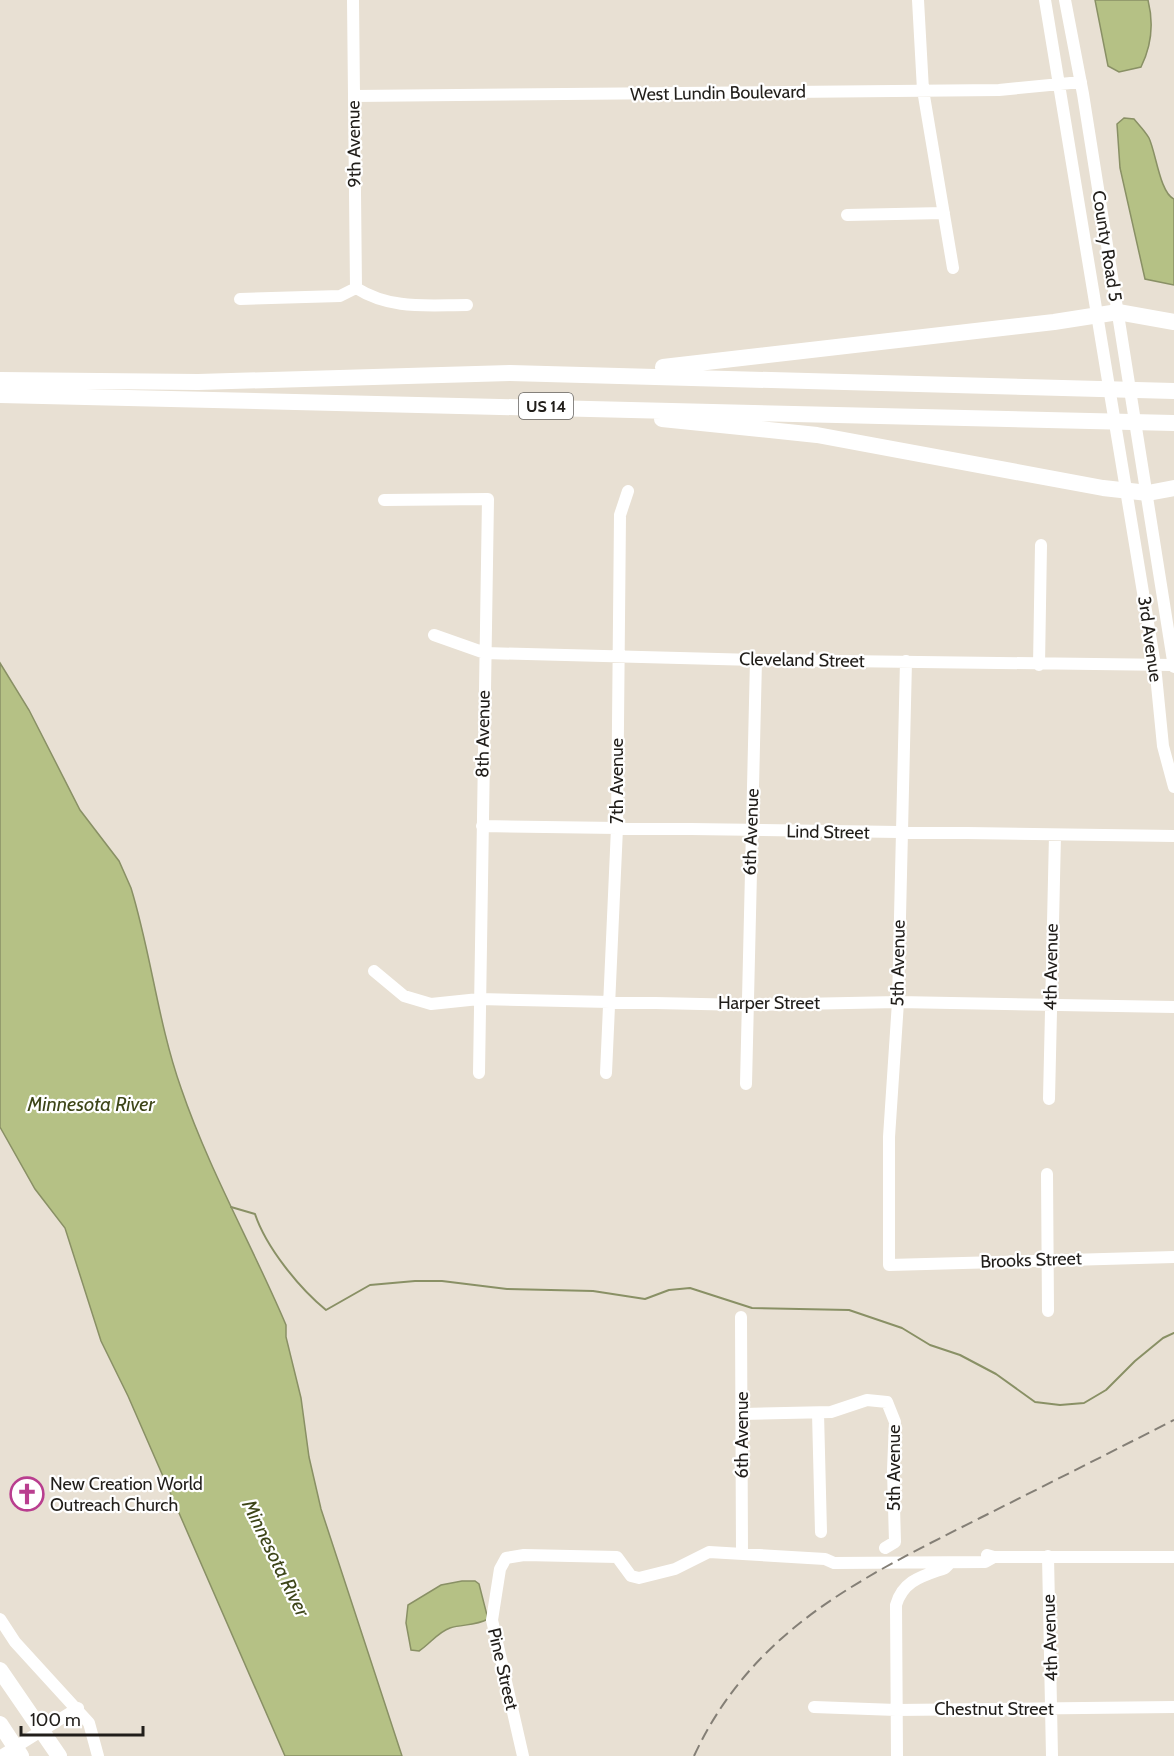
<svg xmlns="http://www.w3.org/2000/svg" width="1174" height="1756" viewBox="0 0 1174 1756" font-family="Cabin,sans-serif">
	<rect width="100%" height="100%" fill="#e8e0d3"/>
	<path fill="#b5c185" stroke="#899065" stroke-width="1.5" d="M1095,0H1148C1154,24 1152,45 1141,67L1119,72L1108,66Z
		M1124,118L1134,119C1139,125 1145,131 1149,138C1156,153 1160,193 1174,199V285L1145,279L1120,168L1117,124Z
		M0,663L29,710L80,810L119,861L131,888C151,953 158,1023 181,1088C209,1170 252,1245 286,1325V1337L301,1398L309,1457L321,1509L402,1756H285L128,1396L101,1341L65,1228L35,1189L0,1127Z
		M462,1581H475L479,1584L488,1619C475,1626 463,1624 450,1628C438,1632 430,1644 419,1651L411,1650L406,1623L408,1605L441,1585Z"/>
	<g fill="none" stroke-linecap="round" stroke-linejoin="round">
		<path stroke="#899065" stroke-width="2" d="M231,1207L255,1214C266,1247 299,1288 326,1310L370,1285L415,1281H442L507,1289L593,1291L645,1299L669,1290L690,1288L752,1308L849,1310L902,1328L930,1345L960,1355L996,1374L1035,1402L1060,1405L1084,1403L1106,1390L1135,1361L1163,1338L1174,1333"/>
		<path stroke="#fff" stroke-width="12" d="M353,0L356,288
			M918,0L923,90L953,268
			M1045,0L1155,665L1163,746L1174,787
			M1065,0L1083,94L1174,667
			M354,96L999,90L1081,82
			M847,215L944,213
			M356,288C391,310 427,305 467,305
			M240,299L340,296L356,288
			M384,500L488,499L479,1073
			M434,635L485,653L756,660L1174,665
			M906,661L898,1002L889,1137V1265L1174,1257
			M1039,665L1041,545
			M482,826L1174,836
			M374,971L404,996L431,1004L479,999L746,1005L898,1002L1174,1007
			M606,1073L617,828L620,515L628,491
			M746,1084L756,660
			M1049,1099L1055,835
			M1047,1174L1048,1311
			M741,1317L742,1553
			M818,1413L821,1532
			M742,1414L831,1412L867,1400L887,1402L895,1422L893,1470L895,1542L885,1548
			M987,1555L994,1557H1174
			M1048,1556L1052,1756
			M0,1619L15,1642L89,1723L98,1756
			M814,1707L896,1710L1174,1707
			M1,1756L78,1708
			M523,1756L492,1620L500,1569L506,1558L524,1555L617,1557L631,1576L639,1578L675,1569L709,1552L825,1559L834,1563L985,1562L994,1557
			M897,1756L896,1605C903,1580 923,1576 945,1568L949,1564"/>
		<path stroke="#fff" stroke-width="16" d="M663,367L1054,322L1118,312L1174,322
			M0,380L198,382L510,373L1174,391
			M0,395L1174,423
			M662,419L817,435L1103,488L1148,493L1174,488
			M0,1670L59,1756
			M0,1724L21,1756"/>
		<path stroke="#847f76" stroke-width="2" stroke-dasharray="12 6" stroke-linecap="butt" d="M694,1756C753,1629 861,1578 980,1518C1044,1486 1109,1453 1174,1420"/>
	</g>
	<defs>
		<g id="church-ring" transform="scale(1.725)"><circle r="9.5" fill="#fff" stroke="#b93e8f" stroke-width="1.5"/><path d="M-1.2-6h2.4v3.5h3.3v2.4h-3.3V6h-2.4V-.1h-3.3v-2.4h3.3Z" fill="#b93e8f"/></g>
	</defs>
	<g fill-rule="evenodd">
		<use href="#church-ring" x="27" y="1494"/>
	</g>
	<g text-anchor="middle" stroke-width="4.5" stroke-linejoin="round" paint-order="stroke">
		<rect fill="#fff" stroke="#64625f" stroke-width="1.5" x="519" y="393" width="54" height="26" rx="4.5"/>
		<g font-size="16" font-weight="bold" fill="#211e1a">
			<text x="546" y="412">US 14</text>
		</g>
		<g font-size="18" fill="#211e1a" stroke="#fff">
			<text transform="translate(718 93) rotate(-1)" y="6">West Lundin Boulevard</text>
			<text transform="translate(354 144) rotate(-91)" y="6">9th Avenue</text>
			<text transform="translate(1107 246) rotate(81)" y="6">County Road 5</text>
			<text transform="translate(1150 639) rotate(82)" y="6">3rd Avenue</text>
			<text transform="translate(802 660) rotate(1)" y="6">Cleveland Street</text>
			<text transform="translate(483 734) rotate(-89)" y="6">8th Avenue</text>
			<text transform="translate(617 781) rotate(-90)" y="6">7th Avenue</text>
			<text transform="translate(751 832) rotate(-88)" y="6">6th Avenue</text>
			<text transform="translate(828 832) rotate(1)" y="6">Lind Street</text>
			<text transform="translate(898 963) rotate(-89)" y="6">5th Avenue</text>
			<text transform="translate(1051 967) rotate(-89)" y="6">4th Avenue</text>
			<text x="769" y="1009">Harper Street</text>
			<text transform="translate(1031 1260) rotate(-2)" y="6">Brooks Street</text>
			<text transform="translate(742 1435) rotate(-90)" y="6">6th Avenue</text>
			<text transform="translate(894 1468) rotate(-90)" y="6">5th Avenue</text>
			<text transform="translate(1050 1638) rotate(-92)" y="6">4th Avenue</text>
			<text transform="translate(503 1669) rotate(77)" y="6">Pine Street</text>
			<text x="994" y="1715">Chestnut Street</text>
		</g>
		<g font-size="18" fill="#211e1a" stroke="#fff" text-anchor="start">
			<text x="50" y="1490">New Creation World<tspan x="50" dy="21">Outreach Church</tspan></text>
		</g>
		<g font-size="20" font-style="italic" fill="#3d4518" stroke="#fff">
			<text x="91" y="1111">Minnesota River</text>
			<text transform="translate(276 1558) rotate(64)" y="7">Minnesota River</text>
		</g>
	</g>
	<path d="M21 1726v9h122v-9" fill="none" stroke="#211e1a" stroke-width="3"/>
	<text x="30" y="1726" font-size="18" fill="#211e1a" stroke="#ffffff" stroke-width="4.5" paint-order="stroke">100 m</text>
</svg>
